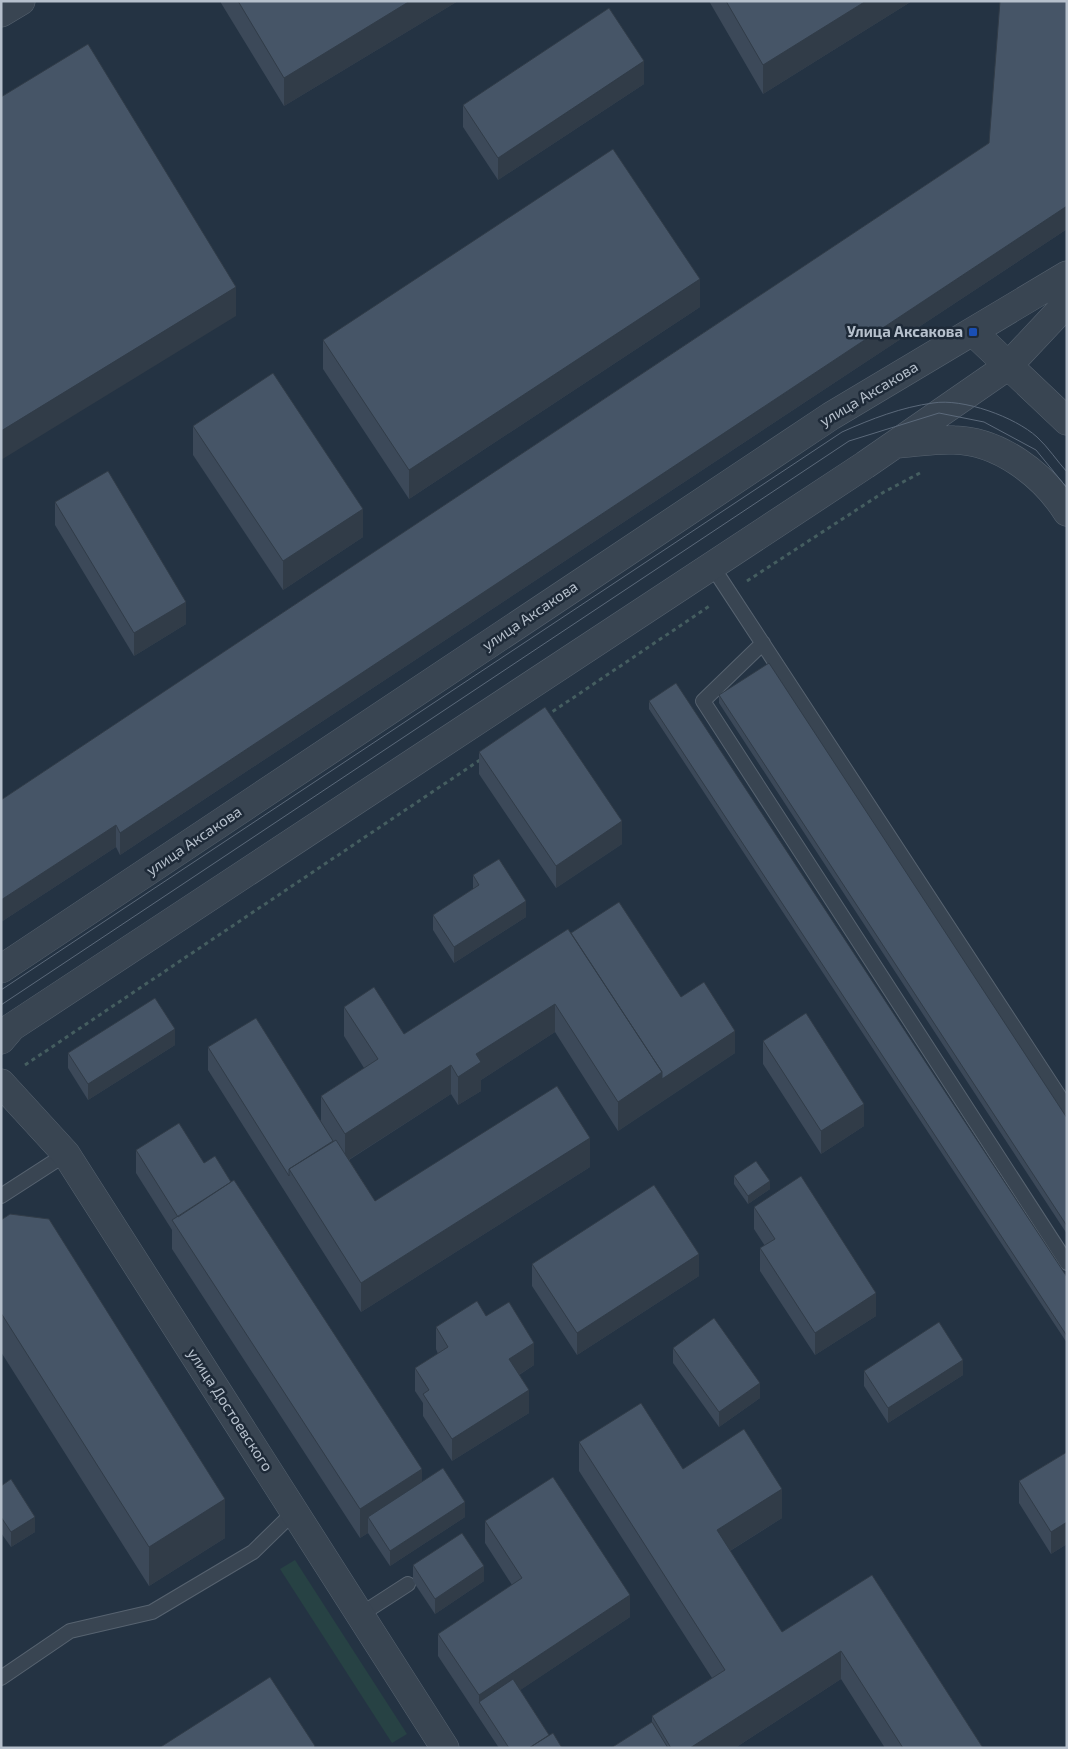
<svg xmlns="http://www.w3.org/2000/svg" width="1068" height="1749" viewBox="0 0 1068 1749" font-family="'Exo 2',sans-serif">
	<rect width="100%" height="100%" fill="#243343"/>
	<path fill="#274244" d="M295,1560L407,1734L392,1743L280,1569Z"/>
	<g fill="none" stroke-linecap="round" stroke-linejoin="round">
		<g stroke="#576370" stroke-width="16">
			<path id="service" d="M712,566L1067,1108
				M763,643L703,701L1067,1263
				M1,1196L66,1154
				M360,1615L408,1584
				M1,1678L70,1631L152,1612L253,1552L294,1512"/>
		</g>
		<g stroke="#576370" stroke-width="29">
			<path id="minor" d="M1,13L21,1"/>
		</g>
		<g stroke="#576370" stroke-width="29">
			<path id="tertiary" d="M973,332L1067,421
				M896,444C914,443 935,439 954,440C999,441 1043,474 1067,512
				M1,969L831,416L1067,275
				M1,1040L12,1027L865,465L1008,366L1067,303
				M1,1083L66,1154L445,1748"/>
		</g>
		<path stroke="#455e60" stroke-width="3" stroke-dasharray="4 4" stroke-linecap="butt" d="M747,581L884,492L920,473
			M546,716L711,605
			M25,1065L480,760"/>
		<use href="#service" stroke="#394552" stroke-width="14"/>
		<use href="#minor" stroke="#394552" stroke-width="28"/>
		<use href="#tertiary" stroke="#394552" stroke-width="28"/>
		<path stroke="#5b697a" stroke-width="1" d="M1,990L842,432C871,419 902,407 933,403C963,398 1015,417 1037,437C1048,447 1057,461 1067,472
			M1,1005L849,441L939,413L984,422L1036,450L1067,488"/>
	</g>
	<path fill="#3c4959" d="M221,1H458L284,106L221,3Z
		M709,1H912L763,94Z
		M1067,1V229L120,855L116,847L1,922V800L989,143Z
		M644,84L498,180L463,127V105Z
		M700,307L409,499L323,369V340Z
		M193,426L363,537L283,590L193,455Z
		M55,502L186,624L134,656L55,525Z
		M719,695L1067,1118V1234L719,703Z
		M649,701L1067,1277V1343L649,709Z
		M479,752L622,844L556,888L479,774Z
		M473,875L526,917L454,963L433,930V915L473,889Z
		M571,933L681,997L735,1053L618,1131L555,1032L481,1080V1091L458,1105L451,1094L349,1160L375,1201L590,1167L361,1312L208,1070V1047L321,1121V1096L364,1068L344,1036V1007L404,1034Z
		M763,1041L864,1126L821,1154L763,1064Z
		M175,1045L88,1100L68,1068V1053Z
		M136,1150L204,1163L422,1482L465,1517L390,1566L368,1533L360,1538L172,1249V1230L136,1173Z
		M734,1176L770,1189L748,1204L734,1184Z
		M754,1207L876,1316L815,1355L760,1271V1248L765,1246L754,1229Z
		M1,1220L225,1538L149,1586L1,1352Z
		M532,1264L699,1276L577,1355L532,1286Z
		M486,1316L534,1365L519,1375L529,1413L452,1461L423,1416V1403L415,1391V1368L438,1354L436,1349V1327Z
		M673,1348L760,1398L719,1427L673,1363Z
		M864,1371L963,1375L888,1423L864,1386Z
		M579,1442L683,1469L782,1518L730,1551L782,1632L872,1575L983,1748H885L841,1679L735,1748H611L652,1722V1716L712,1678L579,1471Z
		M1067,1452V1544L1051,1554L1019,1503V1481Z
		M1,1486L35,1532L11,1547L1,1533Z
		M485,1521L630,1617L520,1690L549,1735L562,1748H499L438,1656V1634L512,1585L485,1543Z
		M413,1565L484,1581L435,1614L413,1581Z"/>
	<path fill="#313c48" d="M410,1H458L284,106V78Z
		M866,1H912L763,94V65Z
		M644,61V84L498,180V158Z
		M1067,206V229L120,855V833Z
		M700,279V307L409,499V470Z
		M236,287V316L1,460V431Z
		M363,509V537L283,590V561Z
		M186,602V624L134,656V633Z
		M622,821V844L556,888V866Z
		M116,825V847L1,922V900Z
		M526,901V917L454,963V947Z
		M555,1004V1032L481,1080V1091L458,1105V1077L476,1054Z
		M175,1029V1045L88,1100V1084Z
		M735,1031V1053L618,1131V1102L662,1072Z
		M451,1065V1094L345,1162V1134Z
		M864,1104V1126L821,1154V1131Z
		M590,1138V1167L361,1312V1283Z
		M770,1181V1189L748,1204V1196Z
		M699,1254V1276L577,1355V1333Z
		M876,1293V1316L815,1355V1333Z
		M534,1343V1365L509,1381V1359Z
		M963,1360V1375L888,1423V1408Z
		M760,1383V1398L719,1427V1412Z
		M529,1390V1413L452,1461V1439Z
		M422,1469V1498L368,1517V1533L360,1538V1509Z
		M782,1489V1518L717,1559V1530Z
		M225,1499V1538L149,1586V1547Z
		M465,1502V1517L390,1566V1551Z
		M35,1517V1532L11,1547V1532Z
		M1067,1522V1544L1051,1554V1532Z
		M484,1566V1581L435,1614V1599Z
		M630,1595V1617L486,1713L479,1702V1717V1695Z
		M841,1651V1679L735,1748H690Z"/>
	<path fill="#465567" stroke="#313c48" d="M238,1H410L284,78Z
		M726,1H866L763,65Z
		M1000,1H1067V206L120,833L116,825L1,900V800L989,143Z
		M609,8L644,61L498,158L463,105Z
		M88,44L236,287L1,431V97Z
		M613,149L700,279L409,470L323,340Z
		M273,373L363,509L283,561L193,426Z
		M108,471L186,602L134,633L55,502Z
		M769,663L1067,1118V1226L719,695Z
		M676,683L1067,1277V1336L649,701Z
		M545,707L622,821L556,866L479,752Z
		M499,859L526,901L454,947L433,915L479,885L473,875Z
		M619,902L681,997L704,982L735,1031L662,1079V1072L571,933Z
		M568,929L662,1072L618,1102L555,1004L476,1054L481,1062L458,1077L451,1065L345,1134L321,1096L378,1059L344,1007L374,987L404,1034Z
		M155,998L175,1029L88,1084L68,1053Z
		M806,1013L864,1104L821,1131L763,1041Z
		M256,1018L333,1141L289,1169V1176L208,1047Z
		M557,1086L590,1138L361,1283L289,1169L336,1140L375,1201Z
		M179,1123L204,1163L215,1156L231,1182L178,1217L136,1150Z
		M756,1161L770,1181L748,1196L734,1176Z
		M801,1176L876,1293L815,1333L760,1248L775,1239L754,1207Z
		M234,1180L422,1469L360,1509L172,1220Z
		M654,1185L699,1254L577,1333L532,1264Z
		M10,1214L49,1219L225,1499L149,1547L1,1313V1220Z
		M477,1301L486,1316L509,1302L534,1343L509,1359L529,1390L452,1439L423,1394L429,1390L415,1368L448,1347L436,1327Z
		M714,1318L760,1383L719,1412L673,1348Z
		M939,1322L963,1360L888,1408L864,1371Z
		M641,1403L683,1469L744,1429L782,1489L717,1530L782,1632L872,1575L983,1748H903L841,1651L690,1748H671L652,1716L725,1670L579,1442Z
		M1067,1452V1522L1051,1532L1019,1481Z
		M443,1468L465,1502L390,1551L368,1517Z
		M553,1477L630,1595L479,1695L438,1634L522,1578L485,1521Z
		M11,1479L35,1517L11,1532L1,1517V1486Z
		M462,1533L484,1566L435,1599L413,1565Z
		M270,1677L315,1746L313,1748H159Z
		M513,1679L549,1735L529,1748H509L479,1702Z
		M652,1722L668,1748H611Z
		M553,1733L562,1748H529Z"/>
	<rect fill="#1a4fb4" stroke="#1e2a38" stroke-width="2" x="968" y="327" width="10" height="10" rx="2.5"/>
	<g text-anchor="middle" stroke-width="5" stroke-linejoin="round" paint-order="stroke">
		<g font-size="15" font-weight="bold" fill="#b6c0cc" stroke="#1e2a38" text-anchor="end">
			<text x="963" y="337">Улица Аксакова</text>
		</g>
		<g font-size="15" fill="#b6c0cc" stroke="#1e2a38">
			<text transform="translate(869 394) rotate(-31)" y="5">улица Аксакова</text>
			<text transform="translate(530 616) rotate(-34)" y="5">улица Аксакова</text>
			<text transform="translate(194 841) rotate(-34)" y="5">улица Аксакова</text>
			<text transform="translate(230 1410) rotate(57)" y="5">улица Достоевского</text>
		</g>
	</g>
	<rect width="1068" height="1749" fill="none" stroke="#b6c0cc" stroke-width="5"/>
</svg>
